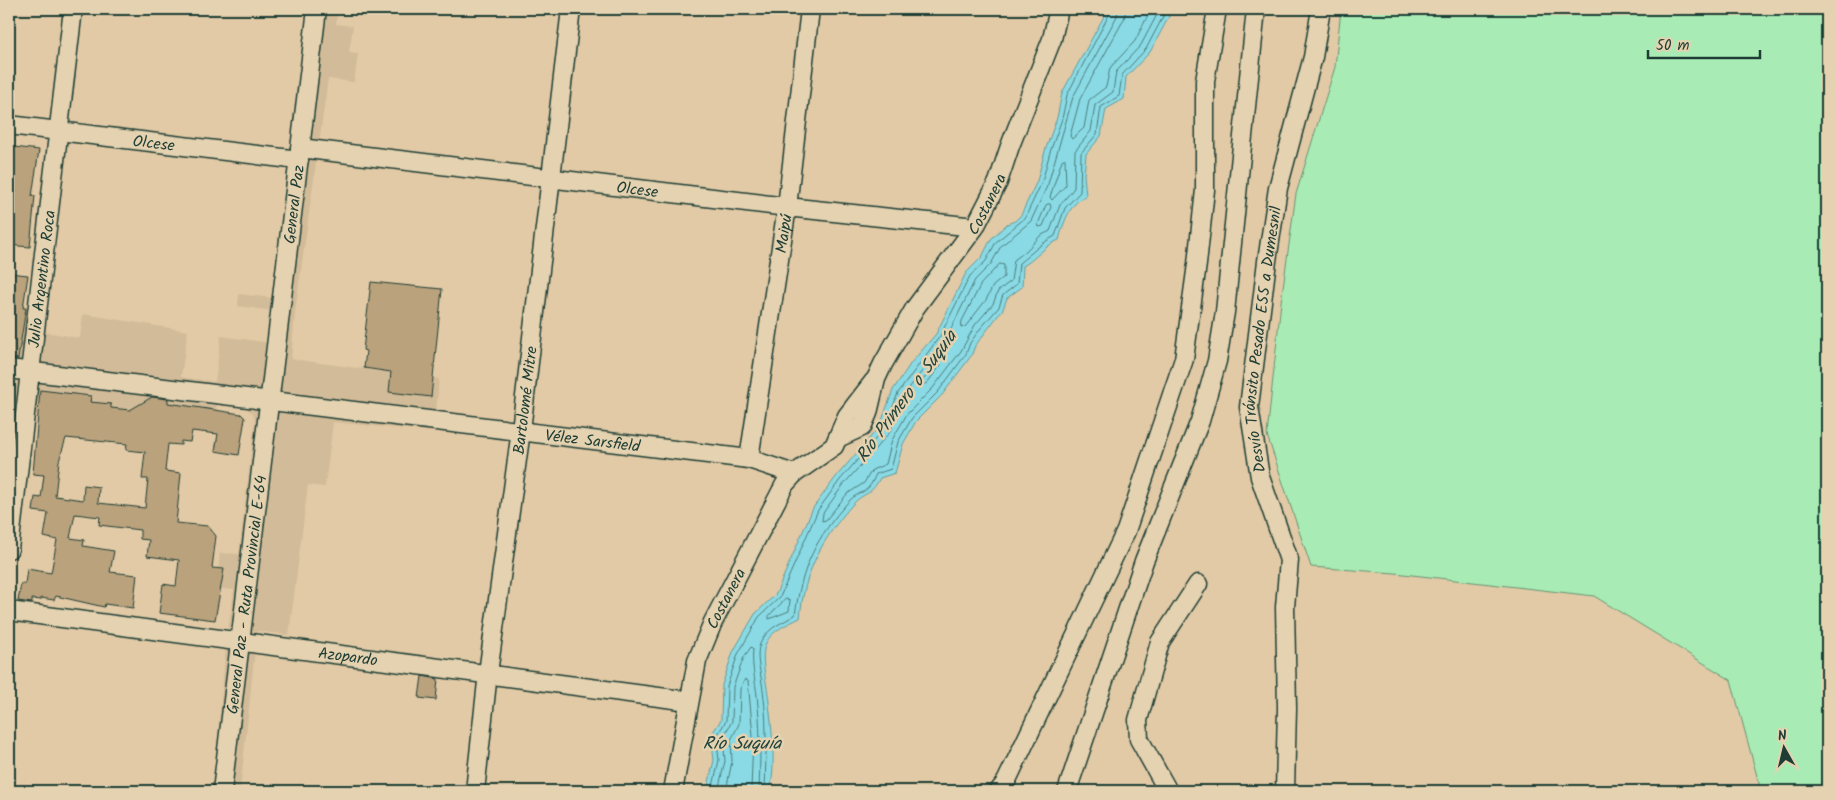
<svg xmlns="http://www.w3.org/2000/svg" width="1836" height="800" viewBox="0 0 1836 800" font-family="Kalam,sans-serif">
	<rect width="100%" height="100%" fill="#e2caa6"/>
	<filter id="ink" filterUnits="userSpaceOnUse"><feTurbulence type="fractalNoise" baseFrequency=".02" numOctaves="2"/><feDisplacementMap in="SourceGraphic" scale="10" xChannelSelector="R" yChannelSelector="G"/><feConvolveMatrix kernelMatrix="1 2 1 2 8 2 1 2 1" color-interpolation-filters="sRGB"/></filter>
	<g filter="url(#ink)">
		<path fill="#d2bb98" d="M307,9H338L336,24L353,26L349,53L358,54L354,82L328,79L295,312L291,359L439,379L434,432L333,422L325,487L308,485L289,635L257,631L240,791H213L226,645L234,590L216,588L220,553L239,554L255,420L253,413L242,406L217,403L213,434L35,413L32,443L9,440V306L48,313L46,332L80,338L83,314L188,331L181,377L215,382L221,336L270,343L273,311L238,306L239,294L273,298L282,242Z"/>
		<path fill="#a9ebb4" stroke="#649474" d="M1341,9H1827V791H1761L1731,680L1594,596L1395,573L1311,567L1267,435L1281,302L1296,194L1335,67Z"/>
		<path fill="#8adae5" stroke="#5f9b9e" d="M1108,9H1173L1150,52L1126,77L1124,99L1106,109L1101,136L1086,154L1084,175L1086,196C1070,202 1063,224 1059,240C1044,246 1037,258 1023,266L1022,287L1007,298L1003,309L975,346L971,356L942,395L916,421L903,444L895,473L880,478C870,497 864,492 853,504C822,539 804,572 800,618C788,624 772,630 766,643C759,657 768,687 769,703C772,731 776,764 770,791H707L714,760L711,735L721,720L722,685L733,652L755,614L776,594L813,508L836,477L880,426L893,390L911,363L936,334L966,273L982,257L991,239L1007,224L1015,221L1021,215L1037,181L1045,151L1057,118L1062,93Z"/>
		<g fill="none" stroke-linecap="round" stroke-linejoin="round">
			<path stroke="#4a7c7b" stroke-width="1" d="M1118,9L1117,16L1073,97L1048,184L1031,221L1001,246L991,264L975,280L946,339L904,395L890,432L844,484L823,513L822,521L826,520L847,494L864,483L872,470L886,464L892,440L907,414L933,388L961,351L975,325L993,304L998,291L1011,281L1014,260L1026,251L1040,236L1050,231L1060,205L1074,188L1075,151L1091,131L1095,105L1113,92L1116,72L1141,45L1160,9
				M1126,9L1124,19L1080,99L1070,136L1072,139L1084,128L1089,100L1106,87L1110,68L1135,41L1151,9
				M1065,159L1066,185L1052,200L1050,197L1062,160Z
				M1050,204L1051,207L1043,226L1039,227L1038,224L1046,205Z
				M1000,264L1004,265V277L993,286L986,300L965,327L961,328L962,321L981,284Z
				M937,362H940L941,365L927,383L922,385V382Z
				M786,599L790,600L789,611L769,619V616Z
				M712,791L719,760L716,737L726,721L727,686L738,654L759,617L780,597L818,510L840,480L885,428L898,393L940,336L970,276L986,261L996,242L1025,218L1042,182L1050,152L1062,119L1067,95L1112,9
				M718,791L725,761L723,738L732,721L733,687L744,657L751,647L753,649C751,668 757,687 758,706C761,735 760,763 759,791
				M726,791L732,761L731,740L739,724L740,689L745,679L748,681L753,736L751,791
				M765,791C766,753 768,715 761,677C759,665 755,651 762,640C770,626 783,623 795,615C802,566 816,538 849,501C854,495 863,493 868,488C872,484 874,478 876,474L891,469L898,442L912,418L938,392L966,354L970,343L980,329L999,307L1003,295L1017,284L1019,263C1031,254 1041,243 1055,236L1065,208L1080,192L1081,153L1097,134L1101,107L1119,96L1122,75L1146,49L1167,9"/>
		</g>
		<path fill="#baa27d" stroke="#1f3d34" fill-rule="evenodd" d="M14,147L39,150L32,196H35L30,247L9,245V182Z
			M9,273L28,275L23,308H26L18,359H9Z
			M371,282L442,289L431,397L389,392L391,372L364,368L366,351L363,350Z
			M40,390L91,396L90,402L111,404V408L130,410L152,397L168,399V403L241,414L245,418L239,455L215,451L218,434L192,431L190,442L181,441V445L168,444L165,471L181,473L176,523L208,526L216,536L212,568L224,569L215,620L159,613L163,584L176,586L179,560L147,556L149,540L140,539V530L99,525L100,517L75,514L70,538L84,540L83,546L114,551L110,572L137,575L133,608L105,604L104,607L56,596L54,600L41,598V600L32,599V603L18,601L21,584H25L27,569L51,573L57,540L44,537L48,513L33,511L35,497L41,498L44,475L33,474ZM66,438L127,444L126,450L145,452L142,479H148L145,508L98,503L99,487L84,485L83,500L55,496L59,461Z
			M422,676L438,679L436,700L419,698Z"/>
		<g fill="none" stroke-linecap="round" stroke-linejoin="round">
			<g stroke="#1f3d34" stroke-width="21">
				<g id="minor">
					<path id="s1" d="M9,125L299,160"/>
					<path id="s2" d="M300,148L787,207L975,227"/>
					<path id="s3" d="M9,369L749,459L794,474"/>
					<path id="s4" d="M840,437L862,427L868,413L876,379L883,364L915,308L975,227L998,182L1010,146L1052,39L1059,9"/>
					<path id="s5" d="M749,459L787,207L810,9"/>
					<path id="s6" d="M9,549L73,9"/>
					<path id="s7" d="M9,611L689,701"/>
					<path id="s8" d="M222,791L317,9"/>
					<path id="s9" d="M475,791L488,673L521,430L571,9"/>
					<path id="s10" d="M673,791L697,661L713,622L785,484L794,474L834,446L847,416L874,381"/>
					<path d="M999,791L1006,782L1126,531L1184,359L1197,264L1205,190V81L1217,9"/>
					<path d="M1067,791L1144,561L1200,421L1217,361L1225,312L1256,9"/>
					<path d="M1168,791L1139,739L1138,720L1160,642L1198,584"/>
					<path id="s11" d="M1285,791L1287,708L1285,607L1289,560L1260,477L1249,407L1267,261L1278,188L1313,57L1321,9"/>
				</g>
			</g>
			<use href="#minor" stroke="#e4d2b0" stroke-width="18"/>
		</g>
	</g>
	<g text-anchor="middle" stroke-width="5" stroke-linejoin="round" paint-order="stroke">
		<g font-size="16" fill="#1f3d34" stroke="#e4d2b0">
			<text dy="6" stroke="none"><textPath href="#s1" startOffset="146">Olcese</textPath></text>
			<text dy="6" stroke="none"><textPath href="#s2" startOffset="340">Olcese</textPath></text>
			<text dy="6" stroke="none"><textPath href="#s4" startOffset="282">Costanera</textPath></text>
			<text dy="6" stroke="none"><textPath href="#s8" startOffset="591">General Paz</textPath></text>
			<text dy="6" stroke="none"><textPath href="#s5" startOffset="228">Maipú</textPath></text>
			<text dy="6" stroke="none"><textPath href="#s6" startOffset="272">Julio Argentino Roca</textPath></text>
			<text dy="6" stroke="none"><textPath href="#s11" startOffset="458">Desvío Tránsito Pesado E55 a Dumesnil</textPath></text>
			<text dy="6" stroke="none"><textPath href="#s9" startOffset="394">Bartolomé Mitre</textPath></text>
			<text dy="6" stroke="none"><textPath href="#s3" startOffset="588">Vélez Sarsfield</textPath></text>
			<text dy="6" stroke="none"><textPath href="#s8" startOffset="198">General Paz - Ruta Provincial E-64</textPath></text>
			<text dy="6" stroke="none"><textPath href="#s10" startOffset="201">Costanera</textPath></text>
			<text dy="6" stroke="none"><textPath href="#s7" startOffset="342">Azopardo</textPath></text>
		</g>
		<g font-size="18" font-style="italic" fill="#24453d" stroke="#e4d2b0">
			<text transform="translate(906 396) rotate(-54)" y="6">Río Primero o Suquía</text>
			<text x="742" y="749">Río Suquía</text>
		</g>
	</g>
	<rect width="1836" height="800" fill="none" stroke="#e4d2b0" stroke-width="30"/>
	<rect x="15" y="15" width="1806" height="770" fill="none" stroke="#1f3d34" stroke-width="2" filter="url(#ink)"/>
	<g transform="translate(1784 748) rotate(352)" stroke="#e4d2b0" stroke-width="4" paint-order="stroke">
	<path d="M0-4L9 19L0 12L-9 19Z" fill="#1f3d34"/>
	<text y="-8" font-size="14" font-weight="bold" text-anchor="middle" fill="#1f3d34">N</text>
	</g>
	<path d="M1648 50v8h112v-8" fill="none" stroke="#1f3d34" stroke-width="2.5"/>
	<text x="1656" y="50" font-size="15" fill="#1f3d34" stroke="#e4d2b0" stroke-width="4" paint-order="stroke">50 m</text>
</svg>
